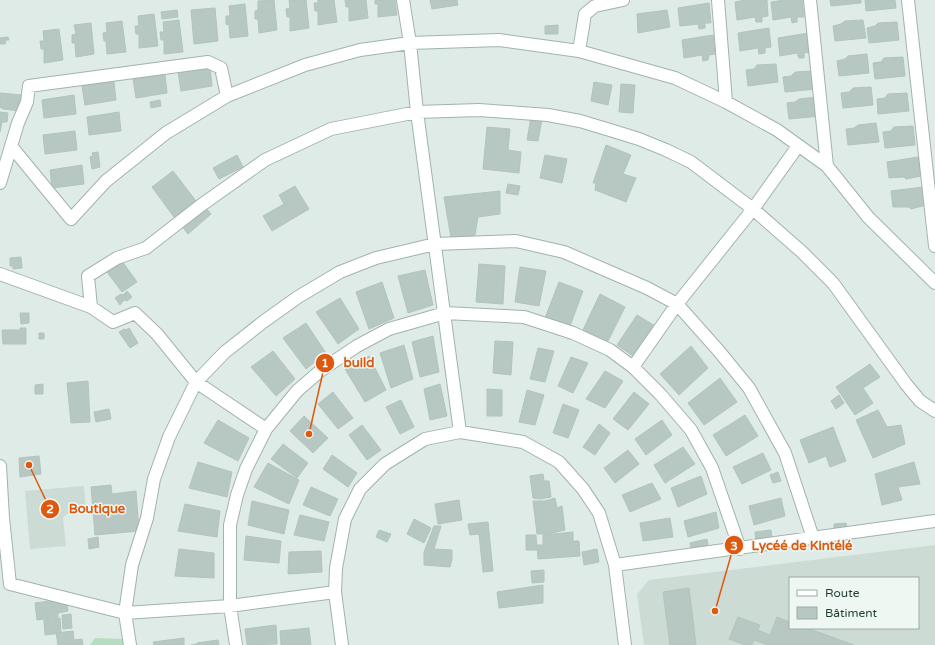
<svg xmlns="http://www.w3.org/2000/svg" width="935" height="645" viewBox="0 0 935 645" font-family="'Varela Round',sans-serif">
	<rect width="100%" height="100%" fill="#dfebe6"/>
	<path fill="#cddbd5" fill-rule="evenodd" d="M84,486L86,512L67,514L63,518L66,546L30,549L25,491Z
		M935,545V645H644L637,594L649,580ZM790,578H918V628H790Z"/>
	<path fill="#b6ddc2" d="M95,638L123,639L124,645H90Z"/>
	<path fill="#b7c8c2" stroke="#b1c4bd" d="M274,0L277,30L259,33L258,19H255V11L258,10V1Z
		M289,0H306L309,28L290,31V17H287L286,9L290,8Z
		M318,0H334L337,22L318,25V11H315L314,3H318Z
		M345,0H366L368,18L349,21V7H346Z
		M375,0H395L397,15L378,17V4H375Z
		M430,0H457L458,5L432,9Z
		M745,0H767L768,16L762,17V22H756L755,17L737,20L735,2Z
		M785,0H802L804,17H797V22L792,23L791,17L773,20L771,2Z
		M830,0H861V3L831,6Z
		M865,0H895L896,8L866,11Z
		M709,3L711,23H705V28L699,29L698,24L680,26L678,8Z
		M245,4L248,36L230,38L229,25L226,24V16H230L229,6Z
		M215,8L218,41L194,44L191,10Z
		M177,10L178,17L162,19L161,12Z
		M667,10L670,27L638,33L637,14Z
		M154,14L158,46L139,48V34H136L135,26H139L138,16Z
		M179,20L183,52L164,54V40H161L160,32H164L163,22Z
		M863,20L866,38L835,41L833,26L841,24L845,21Z
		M122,21L126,52L107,54L106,41H104L103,33L107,32L106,23Z
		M897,22L899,40L869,43L867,28L875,26L878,23Z
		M91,23L94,54L76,57L75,43H72V35L76,34L74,25Z
		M558,25V34H545V26Z
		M769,28L771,47L765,48V53L759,54L758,48L740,51L738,33Z
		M59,29L63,60L44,63V49H41L40,41H44L43,31Z
		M809,33L811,52L804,53V58H799L797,53L780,56L778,38Z
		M713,35L715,54L709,55L708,60L703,61L702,55L684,58L682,40Z
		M8,37L9,40H6L5,44H0V38Z
		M867,54L869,73L839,76L837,61L845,59L848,56Z
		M903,57L905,76L875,79L873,63L881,62L884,58Z
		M776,64L778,82L748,86L746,70L754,69L757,65Z
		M210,67L212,86L181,91L178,72Z
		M813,71L816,89L785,92L783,77L791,76L795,72Z
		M165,75L167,93L136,98L133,79Z
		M114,82L116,100L85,105L82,86Z
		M594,82L612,85L608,105L591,101Z
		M621,84L635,85L633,113L619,112Z
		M871,87L873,105L843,108L841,93L849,92L853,88Z
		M0,93L22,95L20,111L3,109L0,107Z
		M907,93L909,111L878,114L877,99L885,98L888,94Z
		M74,95L76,114L44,118L42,100Z
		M817,97L820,116L789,119L787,103L795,102L799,99Z
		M160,100L161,106L151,108L150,102Z
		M0,112L8,113L7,122H2L0,132Z
		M119,112L121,131L89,135L87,117Z
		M531,117L542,119L538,141L527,140Z
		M876,123L879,142L848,145L846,129L854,128L858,125Z
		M913,126L915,145L885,148L883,132L891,131L894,127Z
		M487,127L510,129L508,150L521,152L519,173L483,169Z
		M75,131L77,150L45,154L43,135Z
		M606,145L631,155L623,174L636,178L626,202L595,190L596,183H593Z
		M98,152L100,167L92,169L90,157L93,156L92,153Z
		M237,155L243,167L219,179L213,168Z
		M545,155L567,159L562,183L540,178Z
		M918,157L921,176L906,179L904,177L889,178L887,162Z
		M82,165L84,184L52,188L50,170Z
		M173,171L196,201L174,217L152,187Z
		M508,184L520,186L518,195L506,193Z
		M295,186L309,209L272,231L263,216L284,204L279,195Z
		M923,187L926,205L911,209L909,207H893L891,191Z
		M500,191V214L478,217L475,235L451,238L444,197Z
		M206,208L211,214L188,234L181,225Z
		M21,257L22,268L13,269V266H10V258Z
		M122,261L137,282L122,292L107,272Z
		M479,264L505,266L503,304L476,302Z
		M520,267L546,271L539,306L515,302Z
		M425,270L433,305L408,313L398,276Z
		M382,282L394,318L369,329L356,292Z
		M559,282L583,291L570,326L545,318Z
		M127,291L132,297L127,301L124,300L120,305L115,298L121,294L123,295Z
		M600,294L625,307L607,343L582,332Z
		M340,298L359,329L338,344L316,312Z
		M20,313H29V323L21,324Z
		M637,315L657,327L636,358L617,345Z
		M306,323L326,353L306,369L283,338Z
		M20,328H26V344H3L2,330H20Z
		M129,328L138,343L130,348L119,332L124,329L126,330Z
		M39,333H44V339H39Z
		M433,336L439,372L420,377L412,342Z
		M495,341L513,342L511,375L493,373Z
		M404,345L413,379L391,388L380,353Z
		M691,346L708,368L679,395L660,374Z
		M538,348L554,351L545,382L530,379Z
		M273,351L295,379L276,396L251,367Z
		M369,356L386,390L365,402L345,369Z
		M571,357L588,363L573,393L558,386Z
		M870,364L880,377L863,388L873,403L855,415L836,387Z
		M605,371L623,381L605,408L586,399Z
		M720,378L737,402L704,425L688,403Z
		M88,381L90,422L71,423L67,383Z
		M43,384V394H35V385Z
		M440,384L447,416L430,420L424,389Z
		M487,389L502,390V416H487Z
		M527,390L544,395L535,425L519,422Z
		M333,392L353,418L338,429L318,404Z
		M634,392L649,404L628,430L613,419Z
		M839,395L844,403L836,409L831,401Z
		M401,400L414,427L400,434L386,407Z
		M563,404L579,410L568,438L553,433Z
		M109,409L111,419L96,422L94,412Z
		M878,410L887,427L901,425L905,444L873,458L856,420Z
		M745,415L758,436L726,456L713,435Z
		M304,416L328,438L313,453L290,431Z
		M218,420L249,438L238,461L204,443Z
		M662,420L672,435L646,455L635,439Z
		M599,424L610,433L595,455L583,447Z
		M362,425L381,450L367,460L349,435Z
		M833,427L846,461L830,467L826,456L809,463L800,440Z
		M283,444L308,463L297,478L271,459Z
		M683,447L695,464L665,483L654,465Z
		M628,450L639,464L615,483L604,468Z
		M763,453L771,470L742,484L733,467Z
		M332,455L357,473L348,487L323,469Z
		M39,456L41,474L20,477L19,458Z
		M198,462L232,472L227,497L189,488Z
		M914,462L920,484L898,487L902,500L882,505L875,474Z
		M268,463L299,480L289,504L254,487Z
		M778,472L781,481L773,483L770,475Z
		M543,474L544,481H549L551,497L540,499L533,498L530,476Z
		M701,476L707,494L678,507L671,488Z
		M652,483L661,499L630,512L622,495Z
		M111,485L112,494L136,491L139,531L95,535L91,487Z
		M311,487L338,499L330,516L303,505Z
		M555,498L557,508L562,506L565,530L548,534H537L533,501H545Z
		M781,498L785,516L754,525L749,506Z
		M459,500L462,520L438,524L435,504Z
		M252,501L289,510L284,534L248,525Z
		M185,504L220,511L217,537L178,531Z
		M716,512L719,528L688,537L684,521Z
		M300,515L329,522L324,541L294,535Z
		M670,518L673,537L643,541L640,523Z
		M414,519L431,528L424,543L407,534Z
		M488,522L493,571L483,572L479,534L470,535L468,524Z
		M846,523L847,532L834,533V524Z
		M434,526H441L434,549L452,550V559L450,567L424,565V552Z
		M379,530L391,534L387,542L376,537Z
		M771,530L772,540L756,542L755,532Z
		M573,532V541H579L580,556L538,559L537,545H543V535Z
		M526,535H536L537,550H526Z
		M246,536L281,541L279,563L244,560Z
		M98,537L99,547L89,549L88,539Z
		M707,539L708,545L691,549L690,543Z
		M179,549L214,553V578L175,576Z
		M597,549L599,562L584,565L582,552Z
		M321,551L322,572L288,574L289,552Z
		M544,570V582L532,583L531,571Z
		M543,585V603L499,608L497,592Z
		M689,588L696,645H670L663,592Z
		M66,599L68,611L58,613V617L37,620L35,603Z
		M71,614L72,628L63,629L62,615Z
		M738,617L760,625L758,630L770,635L777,617L790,622V628H807L854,645H768L754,640L752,645H745L729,639Z
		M60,618L61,633L45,635L44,620Z
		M276,625L277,644L247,645L245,629Z
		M309,628L311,645H281L280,631Z
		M73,631L74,640L82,639L83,645H58L56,633Z
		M184,638V645H154L153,642Z
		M218,640L219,645H191L196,644L197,643Z"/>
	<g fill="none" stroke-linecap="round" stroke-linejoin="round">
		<g stroke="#a2b3ad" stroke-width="14">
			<path id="street" d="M403,0L410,43L417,112L460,432
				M718,0L726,102
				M810,0L827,166
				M908,0L935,246
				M579,51L585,14L595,6L623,0
				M11,146L71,219L106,181L166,133L227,96L305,65L360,50L410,43L499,40L579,51L675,78L726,102L777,130L827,166L868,217L935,283
				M0,183L18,123L27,102L29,86L208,62L221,68L227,96
				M0,274L91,307L113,322L135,313L157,334L196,382L266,429
				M91,307L88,276L117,258L146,248L200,206L265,160L331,129L417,112L479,110L548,115L580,121L610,130L639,139L666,150L691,162L753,209L802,252L833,283L906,384L920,401L935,411
				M633,367L677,304L753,209L798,146
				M0,466L3,518L10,584L125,613L230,606L335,592
				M615,565L935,521
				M130,645L125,613L132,565L147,518L154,479L169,437L196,382L225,352L263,322L298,297L340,272L376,258L435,244L516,241L564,252L647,288L677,304L718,350L749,388L785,453L813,538
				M236,645L230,606V525L237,495L246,469L266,429L297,391L320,371L357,346L389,329L445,313L524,317L573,333L610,350L633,367L661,395L691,430L712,468L740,549
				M342,645L335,592L336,568L345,519L360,489L385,464L425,439L460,432L523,442L559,462L583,489L599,513L615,565L625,645"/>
		</g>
		<use href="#street" stroke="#fff" stroke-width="12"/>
	</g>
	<path fill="none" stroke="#de580e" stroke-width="1.5" d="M309 434L325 363M29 465L50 509M715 611L734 545"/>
	<g fill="#de580e" stroke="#eff7f3" stroke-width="1.5">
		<circle cx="309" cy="434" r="4"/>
		<circle cx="29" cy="465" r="4"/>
		<circle cx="715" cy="611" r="4"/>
		<circle cx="325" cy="363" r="10"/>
		<circle cx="50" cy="509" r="10"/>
		<circle cx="734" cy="545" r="10"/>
	</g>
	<g font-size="12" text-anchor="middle" font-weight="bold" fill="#fff">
		<text x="325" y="367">1</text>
		<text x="50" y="513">2</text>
		<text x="734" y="550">3</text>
	</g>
	<g font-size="13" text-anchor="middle" font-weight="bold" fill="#de580e" stroke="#eff7f3" stroke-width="3" stroke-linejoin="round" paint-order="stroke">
		<text x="359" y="367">build</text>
		<text x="97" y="513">Boutique</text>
		<text x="802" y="550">Lycéé de Kintélé</text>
	</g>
	<rect x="789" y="577" width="130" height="52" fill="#eff7f3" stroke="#9caca7"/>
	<rect x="797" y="590" width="20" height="6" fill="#ffffff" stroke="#9caca7"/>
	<text x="825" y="597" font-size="12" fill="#1f3b34">Route</text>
	<rect x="797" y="607" width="20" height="12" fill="#b7c8c2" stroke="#9caca7"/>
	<text x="825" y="617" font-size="12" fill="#1f3b34">Bâtiment</text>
</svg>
